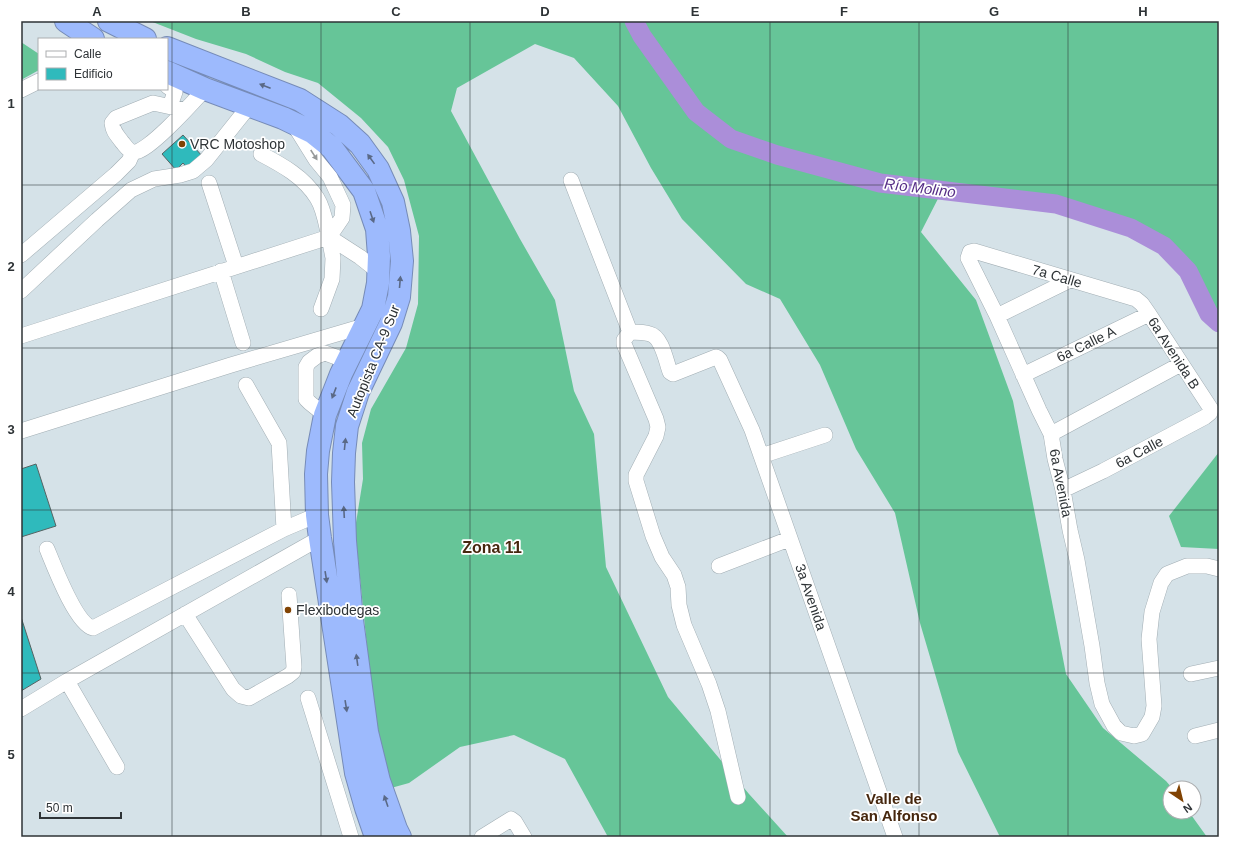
<svg xmlns="http://www.w3.org/2000/svg" width="1240" height="858" viewBox="0 0 1240 858" font-family="Arial,sans-serif">
	<rect width="100%" height="100%" fill="#d5e2e8"/>
	<path fill="#66c598" d="M150,21H1219V319L1209,300L1151,239L1040,203L944,187L921,232L976,300L1013,401L1066,674L1103,728L1166,781L1172,788H1170V812H1189L1207,837H1000L958,752L920,623L895,513L856,449L820,365L780,299L746,284L682,219L651,168L618,106L574,58L535,44L457,88L451,111L520,239L555,300L574,391L594,434L606,567L668,697L749,794L788,837H608L565,759L514,735L460,747L409,783L391,788L373,706L355,529L363,479L362,443L371,409L406,348L418,304L419,236L404,180L388,147L361,118L318,83L285,72L246,54L196,39Z
		M21,42L39,54V70L21,80Z
		M1219,452V549L1181,547L1169,516Z"/>
	<g fill="none" stroke-linecap="round" stroke-linejoin="round">
		<path stroke="#ab8ed9" stroke-width="19" d="M634,21L642,36L696,112L731,139L777,155L880,183L1056,204L1131,228L1164,246L1188,271L1209,314L1219,323"/>
	</g>
	<path fill="#2fbabc" stroke="#566363" d="M183,135L204,158L190,171L183,163L176,170L162,154Z
		M36,464L56,526L21,537V469Z
		M21,617L41,679L21,691Z"/>
	<g fill="none" stroke-linecap="round" stroke-linejoin="round">
		<g stroke="#a2aeb4" stroke-width="16">
			<path id="minor" d="M167,86L173,90L175,92L170,106
				M21,90L39,81
				M185,110L153,103L116,118L112,123C113,132 117,135 122,142C125,145 128,151 133,152C146,155 195,100 205,89
				M293,123L316,160L330,177L343,205L342,218L329,237L333,258L332,279L321,309
				M571,180L630,332
				M209,183L236,266
				M329,237L360,257L379,272
				M21,255L116,174L129,161L133,152
				M221,271L243,343
				M21,291L97,220L131,190L154,179L180,175L193,171L206,160L250,105
				M997,316L1070,280
				M630,332C637,332 644,332 650,334C662,337 666,361 670,372L673,374L716,357L718,358L720,360L752,430L895,837
				M630,332L624,340V344L656,419L658,427L656,436L636,475V481L653,536L662,557L674,575L678,587L679,605L684,625L709,684L718,711L738,797
				M21,336L329,237C326,224 324,209 317,198C304,177 282,165 261,154
				M1023,375L1149,314
				M246,385L279,443L284,529
				M325,415L310,403L306,399V367L309,362L317,356L325,353L347,361
				M21,431L231,365L364,326
				M1051,434L1181,364
				M761,456L825,435
				M1063,490L1103,471L1205,417L1210,413L1211,409L1149,314L1142,304L1136,299L974,251L970,252L968,258L997,316L1039,410L1051,434L1055,459L1063,490L1070,530L1077,560L1092,646L1097,683L1102,704L1114,726L1121,733L1134,736L1142,734L1152,717L1154,706L1149,639L1152,612L1161,583L1167,574L1187,566H1207L1219,569
				M47,549C54,566 76,624 93,628L284,529L317,515
				M719,566L789,539
				M185,614L233,689L241,696L249,698L288,676L293,672L294,667L289,595
				M1191,674L1219,668
				M67,681L117,767
				M308,698L351,837
				M21,709L67,681L320,538
				M1195,736L1219,730
				M482,837L511,819L515,822L524,837"/>
		</g>
		<g stroke="#768bb7" stroke-width="24">
			<path id="highway" d="M66,21L93,39
				M109,21L145,39
				M167,48L300,100L339,125L360,144L378,169L393,202L399,231L402,261L399,297L391,323L358,392L347,426L344,453L343,482L345,541L352,620L367,732L379,781L396,829L400,837
				M167,72L205,89L283,118L312,132L332,148L364,191L377,229L379,256L378,283L373,309L341,374L325,415L318,451L316,474L317,515L320,538L356,773L366,808L376,837"/>
		</g>
		<use href="#minor" stroke="#fff" stroke-width="15"/>
		<use href="#highway" stroke="#9dbafd" stroke-width="22"/>
	</g>
	<defs><path id="oneway-solid" d="M-6-.8H1V-3.2L6.5 0L1 3.2V.8H-6Z"/></defs>
	<g fill="#5a6986">
		<use href="#oneway-solid" transform="translate(265 86) rotate(-159)"/>
		<use href="#oneway-solid" transform="translate(371 159) rotate(-126)"/>
		<use href="#oneway-solid" transform="translate(372 217) rotate(71)"/>
		<use href="#oneway-solid" transform="translate(400 282) rotate(-85)"/>
		<use href="#oneway-solid" transform="translate(334 393) rotate(111)"/>
		<use href="#oneway-solid" transform="translate(345 444) rotate(-84)"/>
		<use href="#oneway-solid" transform="translate(344 512) rotate(-93)"/>
		<use href="#oneway-solid" transform="translate(326 577) rotate(81)"/>
		<use href="#oneway-solid" transform="translate(357 660) rotate(-98)"/>
		<use href="#oneway-solid" transform="translate(346 706) rotate(81)"/>
		<use href="#oneway-solid" transform="translate(386 801) rotate(-109)"/>
	</g>
	<use fill="#96999a" href="#oneway-solid" transform="translate(314 155) rotate(57)"/>
	<path fill="none" stroke="#2e3336" stroke-width="1" stroke-opacity="0.55" d="M172,21V837M321,21V837M470,21V837M620,21V837M770,21V837M919,21V837M1068,21V837M21,185H1219M21,348H1219M21,510H1219M21,673H1219"/>
	<g fill="#814303" stroke="#fff" stroke-width="1.5">
		<circle cx="182" cy="144" r="4"/>
		<circle cx="288" cy="610" r="4"/>
	</g>
	<g text-anchor="middle" stroke-width="3.5" stroke-linejoin="round" paint-order="stroke">
		<g font-size="14" fill="#2e3336" stroke="#fff" text-anchor="start">
			<text x="190" y="149">VRC Motoshop</text>
			<text x="296" y="615">Flexibodegas</text>
		</g>
		<g font-size="14" fill="#2e3336" stroke="#fff">
			<text transform="translate(1057 276) rotate(16)" y="5">7a Calle</text>
			<text transform="translate(1086 344) rotate(-26)" y="5">6a Calle A</text>
			<text transform="translate(1174 353) rotate(57)" y="5">6a Avenida B</text>
			<text transform="translate(373 361) rotate(-68)" y="5">Autopista CA-9 Sur</text>
			<text transform="translate(1139 452) rotate(-28)" y="5">6a Calle</text>
			<text transform="translate(1061 483) rotate(79)" y="5">6a Avenida</text>
			<text transform="translate(811 597) rotate(71)" y="5">3a Avenida</text>
		</g>
		<g font-size="15" font-style="italic" fill="#562d86" stroke="#fff">
			<text transform="translate(920 188) rotate(7)" y="5">Río Molino</text>
		</g>
		<g font-size="15" font-weight="bold" fill="#46270e" stroke="#fff">
			<text x="894" y="804">Valle de<tspan x="894" dy="17">San Alfonso</tspan></text>
		</g>
		<g font-size="16" font-weight="bold" fill="#46270e" stroke="#fff">
			<text x="492" y="553">Zona 11</text>
		</g>
	</g>
	<rect width="1240" height="858" fill="none" stroke="#ffffff" stroke-width="44"/>
	<rect x="38" y="38" width="130" height="52" fill="#ffffff" stroke="#abadaf"/>
	<rect x="46" y="51" width="20" height="6" fill="#ffffff" stroke="#abadaf"/>
	<text x="74" y="58" font-size="12" fill="#2e3336">Calle</text>
	<rect x="46" y="68" width="20" height="12" fill="#2fbabc" stroke="#abadaf"/>
	<text x="74" y="78" font-size="12" fill="#2e3336">Edificio</text>
	<g transform="translate(1182 800) rotate(145)"><circle r="19" fill="#ffffff" stroke="#abadaf"/>
	<path d="M0-3L7 15L0 10L-7 15Z" fill="#814303"/>
	<text y="-6" font-size="11" font-weight="bold" text-anchor="middle" fill="#2e3336">N</text>
	</g>
	<path d="M40 812v6h81v-6" fill="none" stroke="#2e3336" stroke-width="2"/>
	<text x="46" y="812" font-size="12" fill="#2e3336" stroke="#ffffff" stroke-width="3" paint-order="stroke">50 m</text>
	<rect x="22" y="22" width="1196" height="814" fill="none" stroke="#2e3336" stroke-width="1.5"/>
	<g font-size="13" text-anchor="middle" font-weight="bold" fill="#2e3336">
		<text x="97" y="16">A</text>
		<text x="246" y="16">B</text>
		<text x="396" y="16">C</text>
		<text x="545" y="16">D</text>
		<text x="695" y="16">E</text>
		<text x="844" y="16">F</text>
		<text x="994" y="16">G</text>
		<text x="1143" y="16">H</text>
		<text x="11" y="108">1</text>
		<text x="11" y="271">2</text>
		<text x="11" y="434">3</text>
		<text x="11" y="596">4</text>
		<text x="11" y="759">5</text>
	</g>
</svg>
